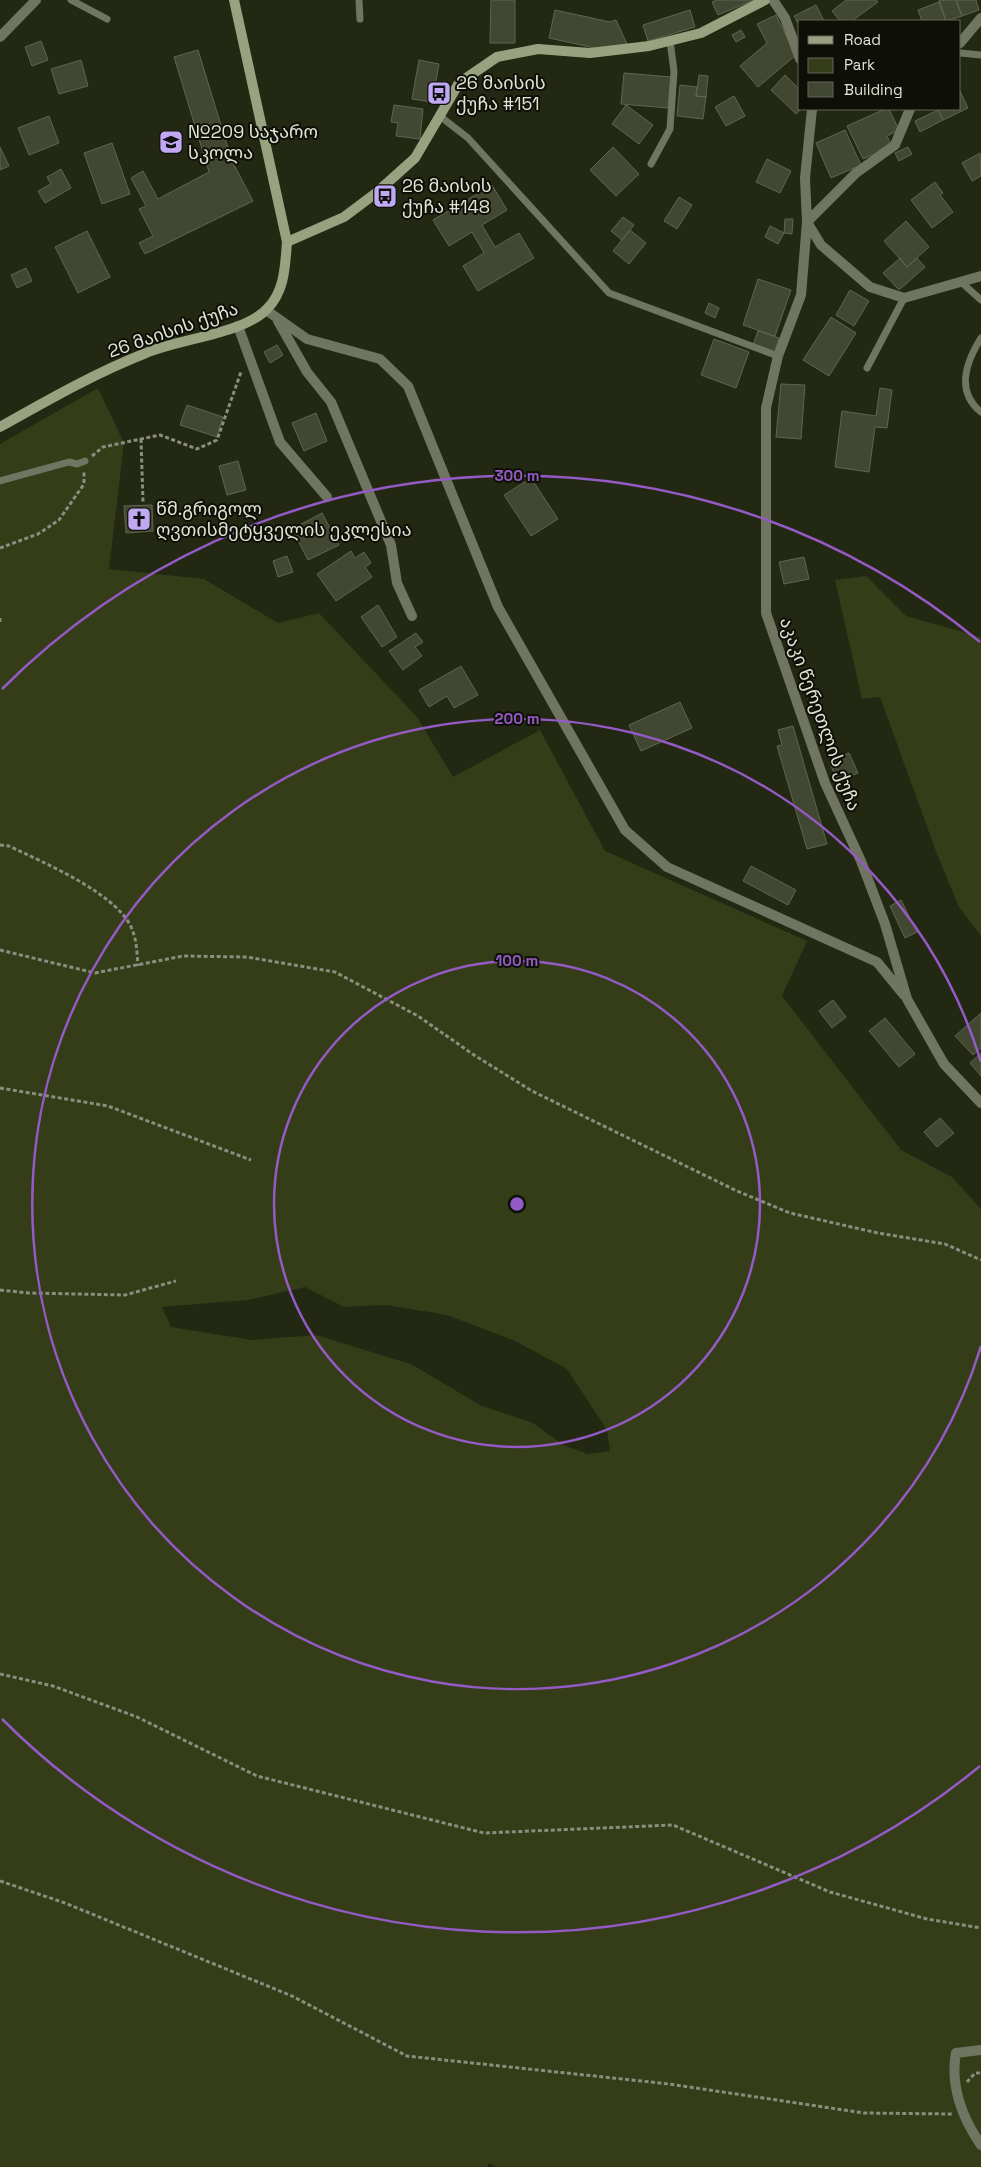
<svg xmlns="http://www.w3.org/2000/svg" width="981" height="2167" viewBox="0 0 981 2167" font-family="'Space Grotesk','Noto Sans Georgian',sans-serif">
	<rect width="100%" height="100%" fill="#232813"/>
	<path fill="#343c18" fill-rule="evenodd" d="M98,388L124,443L109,569L204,579L278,623L319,613L417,717L453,777L540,730L605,851L807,941L782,996L901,1150L952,1177L981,1209V2167H497L489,2163L487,2167H0V444ZM305,1287L344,1307L387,1305L447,1315L515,1341L567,1369L607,1430L610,1451L588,1454L563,1445L533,1423L480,1405L411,1364L316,1335L252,1340L171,1327L162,1307L248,1300Z
		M866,576L906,616L981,637V936L959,907L937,854L880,697L862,699L835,580Z"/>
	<path fill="#414731" stroke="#5f654e" d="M491,0H515V43H490Z
		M717,0H754L718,15L712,2Z
		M846,0H876L878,2L852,21H840L832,11Z
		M939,0H956L962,16L946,21Z
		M956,0H976L979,10L962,16Z
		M939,2L946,21H922L918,10Z
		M816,5L824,21H800V27L794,16Z
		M555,10L610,22L616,20L627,44L604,50L549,38Z
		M690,10L695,27L648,41L643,25Z
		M776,15L796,55L758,87L740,66L767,43L757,24Z
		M741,30L745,37L736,42L732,35Z
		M41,41L48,60L32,66L25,47Z
		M198,50L232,161L253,201L145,254L139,243L153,236L139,209L146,206L131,178L143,171L158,199L209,172L174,57Z
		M81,60L88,86L59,94L51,69Z
		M419,60L439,64L432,102L412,99Z
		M624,73L671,77L668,108L621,104Z
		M699,75L708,76L706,97L696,96Z
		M785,75L800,90L801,109L796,114L771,90Z
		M680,85L697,87L696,96L706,97L703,119L677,116Z
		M960,91L968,108L943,120L938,109H960Z
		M734,96L745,116L726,126L715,107Z
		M394,105L423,109L420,139L396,136L398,123L391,122Z
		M626,105L653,125L639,144L612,124Z
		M885,109H889L899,130L887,136L892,146L863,159L847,126Z
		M938,110L943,120L920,132L915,121Z
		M49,116L59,143L29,155L18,128Z
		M845,130L861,165L831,178L816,143Z
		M112,143L130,194L102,204L84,153Z
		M0,147L9,166L0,170Z
		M613,147L639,174L616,196L590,170Z
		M908,147L912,154L899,161L895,153Z
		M980,153L981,176L972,181L962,163Z
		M767,159L791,171L780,193L756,182Z
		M61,169L71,188L45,203L38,191L51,184L47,177Z
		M935,182L943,193L940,195L953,212L932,228L911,200Z
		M492,185L507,210L482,225L495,247L519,233L534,258L478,291L463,266L484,253L472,232L449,246L433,220Z
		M679,197L692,205L677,229L664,221Z
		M623,217L634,225L622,240L611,231Z
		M785,219H793L792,234L784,233Z
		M906,221L929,247L907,267L884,241Z
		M770,226L784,233L778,244L765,237Z
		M630,230L646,243L629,264L613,251Z
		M87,231L110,277L78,293L55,247Z
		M900,258L907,267L917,258L925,267L899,290L883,273Z
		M26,268L32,281L17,288L11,275Z
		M758,279L791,290L775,336L743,325Z
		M850,290L869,301L854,326L836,315Z
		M709,303L719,308L715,318L705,313Z
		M831,317L856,333L829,376L803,360Z
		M758,331L779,338L775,352L753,345Z
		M714,339L749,352L736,388L701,375Z
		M277,345L283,355L270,363L264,352Z
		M781,384L805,385L801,439L776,437Z
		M880,388L892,390L887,428L875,427L869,472L835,467L842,411L876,416Z
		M187,405L223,417L217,437L180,425Z
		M316,413L327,441L304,451L292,423Z
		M238,461L246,490L227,495L219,466Z
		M531,478L558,519L531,536L504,495Z
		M152,505L153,531L126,533L124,506Z
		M322,513L339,545L308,560L292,529Z
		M351,551L355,558L364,552L371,563L365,567L372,577L336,601L317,574Z
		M287,556L293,572L278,577L273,561Z
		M804,557L809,579L784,584L779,562Z
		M378,605L397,637L382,647L361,617Z
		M416,633L423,642L415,647L422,656L403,670L389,651Z
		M461,666L478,695L454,708L447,696L429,707L419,690Z
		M680,702L692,728L641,751L629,725Z
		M793,726L827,844L807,849L777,746L782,745L778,730Z
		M849,753L858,773L838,781L829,762Z
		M751,866L796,890L788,905L743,881Z
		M901,900L917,932L905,938L890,906Z
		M833,1000L846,1017L832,1028L819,1011Z
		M981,1013V1048L973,1055L955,1036Z
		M885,1018L915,1054L899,1067L869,1031Z
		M981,1053V1076L970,1063Z
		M940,1118L954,1133L937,1147L924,1132Z"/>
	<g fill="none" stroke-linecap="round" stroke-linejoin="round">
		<path stroke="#8a8e7e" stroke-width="3" stroke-dasharray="4 2.5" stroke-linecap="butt" d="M141,439L143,502
			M92,456L103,447L160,435L197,449L217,440L241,372
			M0,548L38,534L59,520L84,484V472
			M0,618V622
			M0,845L9,846C42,862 122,895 133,932C137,942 137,955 138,966
			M0,950L95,973L183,956L247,957L335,972L418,1016L474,1055L532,1091L737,1191L790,1213L878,1233L945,1244L981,1260
			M0,1088L108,1106L251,1160
			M0,1290L29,1293L125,1295L176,1281
			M0,1674L53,1686L137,1717L257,1776L484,1833L673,1825L830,1892L927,1919L981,1928
			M0,1881L65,1903L292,1996L407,2056L669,2084L864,2113L952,2114
			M967,2082L975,2073H981"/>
		<path stroke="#6f7560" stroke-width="7" d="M71,0L107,19
			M359,0L360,19
			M960,53L981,55
			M441,117L468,138L609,293L778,356
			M651,164L670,129L674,71L670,41
			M961,282L981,300
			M981,338C966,362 955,391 981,412
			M867,368L904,298
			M0,481L69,462L77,464L85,461"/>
		<path stroke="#6f7560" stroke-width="10" d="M773,0L785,18L800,59
			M0,37L36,0
			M960,43L981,18
			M812,109L805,178L807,222L821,245L870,287L904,298L981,276
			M910,109L895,145L856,173L807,222L801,295L778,356L766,408V613L825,783L861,861L885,924L907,999L944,1064L981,1103
			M266,310L307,339L380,359L408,386L498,607L625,830L667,867L877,962L904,995
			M278,321L307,372L331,402L391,545L397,583L412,616
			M238,326L280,442L327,497
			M981,2050L956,2053C950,2085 962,2118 981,2145"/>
		<path stroke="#99a280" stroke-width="10" d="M287,242L344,217L376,193L415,158L459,83L497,57L538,49L590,53L649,46L701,33L765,0
			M0,427C48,400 95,373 146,353C178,339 243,334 267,309C285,291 285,266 287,242L234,0"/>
	</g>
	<g fill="none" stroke="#945ac5" stroke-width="2.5">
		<circle cx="517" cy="1204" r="243"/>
		<path d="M981 1346A485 485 0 1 1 981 1062"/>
		<path d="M980 1766A728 728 0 0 1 2 1719M2 689A728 728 0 0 1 980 642"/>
	</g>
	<defs>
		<g id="bus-square" transform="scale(1.25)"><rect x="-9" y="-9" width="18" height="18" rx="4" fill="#c1a8f3" stroke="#0e1007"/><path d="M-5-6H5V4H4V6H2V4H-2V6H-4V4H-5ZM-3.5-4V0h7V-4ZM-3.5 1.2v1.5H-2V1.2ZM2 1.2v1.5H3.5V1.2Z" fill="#111"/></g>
		<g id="school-square" transform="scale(1.25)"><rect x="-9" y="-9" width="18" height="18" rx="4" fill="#c1a8f3" stroke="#0e1007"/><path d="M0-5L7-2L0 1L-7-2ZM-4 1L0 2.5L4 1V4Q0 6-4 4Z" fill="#111"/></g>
		<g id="church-square" transform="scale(1.25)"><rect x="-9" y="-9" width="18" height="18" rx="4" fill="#c1a8f3" stroke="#0e1007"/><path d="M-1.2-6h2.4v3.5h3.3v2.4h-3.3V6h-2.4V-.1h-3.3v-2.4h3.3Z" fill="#111"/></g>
	</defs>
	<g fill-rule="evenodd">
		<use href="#bus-square" x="439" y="93"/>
		<use href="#school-square" x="171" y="142"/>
		<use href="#bus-square" x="385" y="196"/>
		<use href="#church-square" x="139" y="519"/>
	</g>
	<g text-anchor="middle" stroke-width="4" stroke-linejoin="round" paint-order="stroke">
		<g font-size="18" fill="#e0e4d7" stroke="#0e1007" text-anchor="start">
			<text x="456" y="89">26 მაისის<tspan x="456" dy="21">ქუჩა #151</tspan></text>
			<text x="188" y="138">№209 საჯარო<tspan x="188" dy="21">სკოლა</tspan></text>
			<text x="402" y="192">26 მაისის<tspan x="402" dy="21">ქუჩა #148</tspan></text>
			<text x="156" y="515">წმ.გრიგოლ<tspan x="156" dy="21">ღვთისმეტყველის ეკლესია</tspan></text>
		</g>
		<g font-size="18" fill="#e0e4d7" stroke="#0e1007">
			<text transform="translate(173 330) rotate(-19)" y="6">26 მაისის ქუჩა</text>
			<text transform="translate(820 714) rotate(70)" y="6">აკაკი წერეთლის ქუჩა</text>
		</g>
	</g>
	<circle cx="517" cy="1204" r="8" fill="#945ac5" stroke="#0e1007" stroke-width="2.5"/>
	<g font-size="15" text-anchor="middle" font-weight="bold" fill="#945ac5" stroke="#0e1007" stroke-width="4" stroke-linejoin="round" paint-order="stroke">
		<text x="517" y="481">300 m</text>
		<text x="517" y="724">200 m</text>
		<text x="517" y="966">100 m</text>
	</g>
	<rect x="798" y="20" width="162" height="90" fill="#0e1007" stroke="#62655a"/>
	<rect x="808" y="36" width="25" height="8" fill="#99a280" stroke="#62655a"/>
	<text x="844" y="45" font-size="15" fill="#e0e4d7">Road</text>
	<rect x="808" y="58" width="25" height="15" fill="#343c18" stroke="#62655a"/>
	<text x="844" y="70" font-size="15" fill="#e0e4d7">Park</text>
	<rect x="808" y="82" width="25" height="15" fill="#414731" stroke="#62655a"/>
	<text x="844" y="95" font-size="15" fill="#e0e4d7">Building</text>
</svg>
